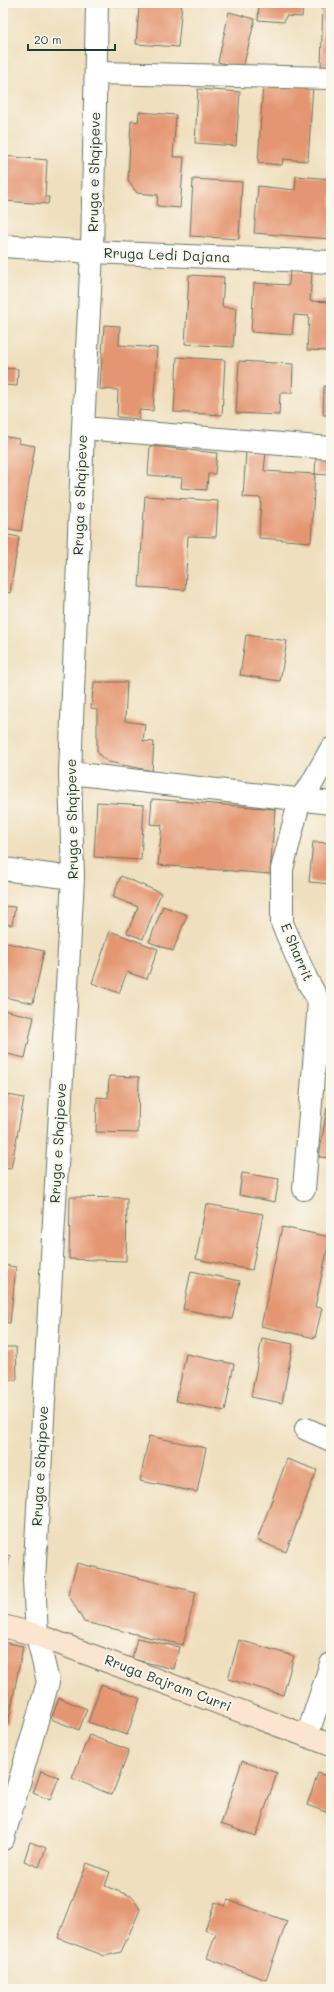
<svg xmlns="http://www.w3.org/2000/svg" width="334" height="1992" viewBox="0 0 334 1992" font-family="Mali,sans-serif">
	<rect width="100%" height="100%" fill="#fbf7ec"/>
	<filter id="ink" filterUnits="userSpaceOnUse"><feTurbulence type="fractalNoise" baseFrequency=".025" numOctaves="2"/><feDisplacementMap in="SourceGraphic" scale="8" xChannelSelector="R" yChannelSelector="G"/><feConvolveMatrix kernelMatrix="1 2 1 2 8 2 1 2 1" color-interpolation-filters="sRGB"/></filter>
	<filter id="wash" filterUnits="userSpaceOnUse"><feTurbulence type="fractalNoise" baseFrequency=".012" numOctaves="4" result="noise"/><feDisplacementMap in="SourceGraphic" scale="16" xChannelSelector="R" yChannelSelector="G"/><feGaussianBlur stdDeviation="0.9" result="paint"/><feColorMatrix in="noise" values="0 0 0 0 0 0 0 0 0 0 0 0 0 0 0 0 0 1.4 0 .05"/><feComposite in="paint" operator="in"/></filter>
	<g filter="url(#wash)">
		<rect width="100%" height="100%" fill="#efdfbe"/>
		<g id="blocks">
			<path fill="#e49571" d="M116,3H182L178,47L136,44L139,8L116,6Z
				M259,3H303L302,17L286,16L284,22L258,20Z
				M323,3H331V69L321,68Z
				M229,12L255,19L243,68L218,62Z
				M263,84H313L308,161L283,159L282,165L258,163Z
				M198,89L240,92L236,146L195,143Z
				M139,112L176,115L173,157H184L180,208L157,206L158,195L137,193L128,181L131,121L138,122Z
				M3,156L47,160L45,197H49L48,204L3,201Z
				M296,176L331,179V239L254,233L258,186L295,190Z
				M193,179L242,182L239,239L190,236Z
				M290,271L312,273L310,301L331,302V351L307,350L309,316L294,315L292,335L251,332L254,283L289,285Z
				M189,275L224,277L222,307L236,308L233,347L185,344Z
				M104,325L120,326L119,345L157,348L153,411L139,410V419L117,417L118,390L100,389Z
				M177,357L225,360L222,415L174,412Z
				M239,361L293,364L292,393H280L279,415L236,413Z
				M3,368L18,369L17,386L5,385L4,396Z
				M324,386H331V415H323Z
				M3,436L19,439L18,443L35,446L21,531L3,528Z
				M150,446L217,453L215,474H208L207,490L181,488L182,478L148,475Z
				M246,451L266,452L264,471L315,474L311,542L259,538L261,498L243,497Z
				M316,457H329L328,475L315,474Z
				M145,496L218,501L216,537L188,536L185,590L139,587Z
				M3,534L19,537L10,593L3,591Z
				M246,635L287,641L280,681L240,675Z
				M94,682H127L125,721L145,724L143,741L154,742L152,771L109,762L102,758L97,751V710L91,708Z
				M152,799L275,809L270,874L158,865L162,825L150,824Z
				M97,802L144,805L141,860L94,857Z
				M313,842L331,843V884L309,882Z
				M121,876L161,893L143,939L127,933L138,907L113,897Z
				M3,900H5L4,906L15,907L12,925L3,924Z
				M163,906L187,915L173,951L149,942Z
				M110,931L158,949L147,979L127,972L119,993L92,983Z
				M3,942L44,951L33,1003L3,997Z
				M3,1010L34,1017L25,1058L3,1053Z
				M109,1076L139,1077L138,1133L96,1132L97,1097L108,1098Z
				M3,1094L24,1098L11,1169L3,1168Z
				M327,1107L331,1108V1158L319,1157Z
				M242,1173L279,1179L275,1202L239,1195Z
				M70,1197L127,1198L126,1261L69,1259Z
				M206,1204L263,1214L252,1270L196,1259Z
				M282,1227L330,1237L315,1307L322,1308L315,1338L261,1326Z
				M3,1265L16,1267L10,1323L3,1322Z
				M191,1271L240,1281L232,1319L183,1309Z
				M262,1338L293,1344L282,1403L251,1397Z
				M3,1347H16L17,1380H3Z
				M186,1354L234,1364L225,1411L176,1401Z
				M149,1436L206,1448L197,1492L140,1481Z
				M287,1459L317,1470L286,1552L257,1540Z
				M3,1554L10,1556L4,1586H3Z
				M77,1563L196,1592L183,1645L84,1622L68,1594Z
				M137,1638L179,1647L174,1669L132,1659Z
				M239,1640L294,1656L283,1695L228,1679Z
				M3,1642L23,1646L8,1724L3,1723Z
				M101,1685L140,1698L127,1735L88,1722Z
				M59,1698L87,1709L79,1730L51,1719Z
				M89,1735L129,1750L112,1795L72,1778Z
				M242,1761L277,1773L256,1836L221,1824Z
				M41,1771L59,1777L50,1800L33,1793Z
				M318,1773L331,1778V1814L307,1805Z
				M30,1842L46,1848L39,1867L24,1861Z
				M87,1863L110,1872L105,1886L133,1897L140,1910L121,1952L105,1956L58,1938Z
				M228,1900L287,1921L266,1980L207,1958L216,1934L205,1930L215,1902L225,1906Z"/>
		</g>
	</g>
	<g filter="url(#ink)">
		<use href="#blocks" fill-opacity="0" stroke="#687664" stroke-width="1"/>
		<g fill="none" stroke-linecap="round" stroke-linejoin="round">
			<g stroke="#687664" stroke-width="24">
				<path id="street" d="M96,73L331,78
					M3,246L92,252L331,262
					M83,428L331,448
					M70,773L331,803
					M3,869L73,878
					M304,1189L319,1002L306,978L282,923V869L300,799L311,785L331,749
					M306,1429L331,1440
					M307,1736L331,1664
					M3,1839L48,1682L37,1635L34,1580L73,878L70,773L83,428L92,252L97,3"/>
			</g>
			<g stroke="#687664" stroke-width="24">
				<path id="secondary" d="M3,1626L37,1635L331,1745"/>
			</g>
			<use href="#street" stroke="#fff" stroke-width="22"/>
			<use href="#secondary" stroke="#fce5d0" stroke-width="22"/>
		</g>
	</g>
	<g text-anchor="middle" stroke-width="4" stroke-linejoin="round" paint-order="stroke">
		<g font-size="14" fill="#1f3d34" stroke="#fbf7ec">
			<text transform="translate(94 172) rotate(-89)" y="5">Rruga e Shqipeve</text>
			<text transform="translate(167 255) rotate(2)" y="5">Rruga Ledi Dajana</text>
			<text transform="translate(80 495) rotate(-88)" y="5">Rruga e Shqipeve</text>
			<text transform="translate(72 819) rotate(-91)" y="5">Rruga e Shqipeve</text>
			<text transform="translate(297 952) rotate(67)" y="5">E Sharrit</text>
			<text transform="translate(58 1143) rotate(-87)" y="5">Rruga e Shqipeve</text>
			<text transform="translate(40 1466) rotate(-87)" y="5">Rruga e Shqipeve</text>
			<text transform="translate(168 1683) rotate(21)" y="5">Rruga Bajram Curri</text>
		</g>
	</g>
	<rect width="334" height="1992" fill="none" stroke="#fbf7ec" stroke-width="16"/>
	<path d="M28 44v6h87v-6" fill="none" stroke="#1f3d34" stroke-width="2"/>
	<text x="34" y="44" font-size="12" fill="#1f3d34" stroke="#fbf7ec" stroke-width="3" paint-order="stroke">20 m</text>
</svg>
